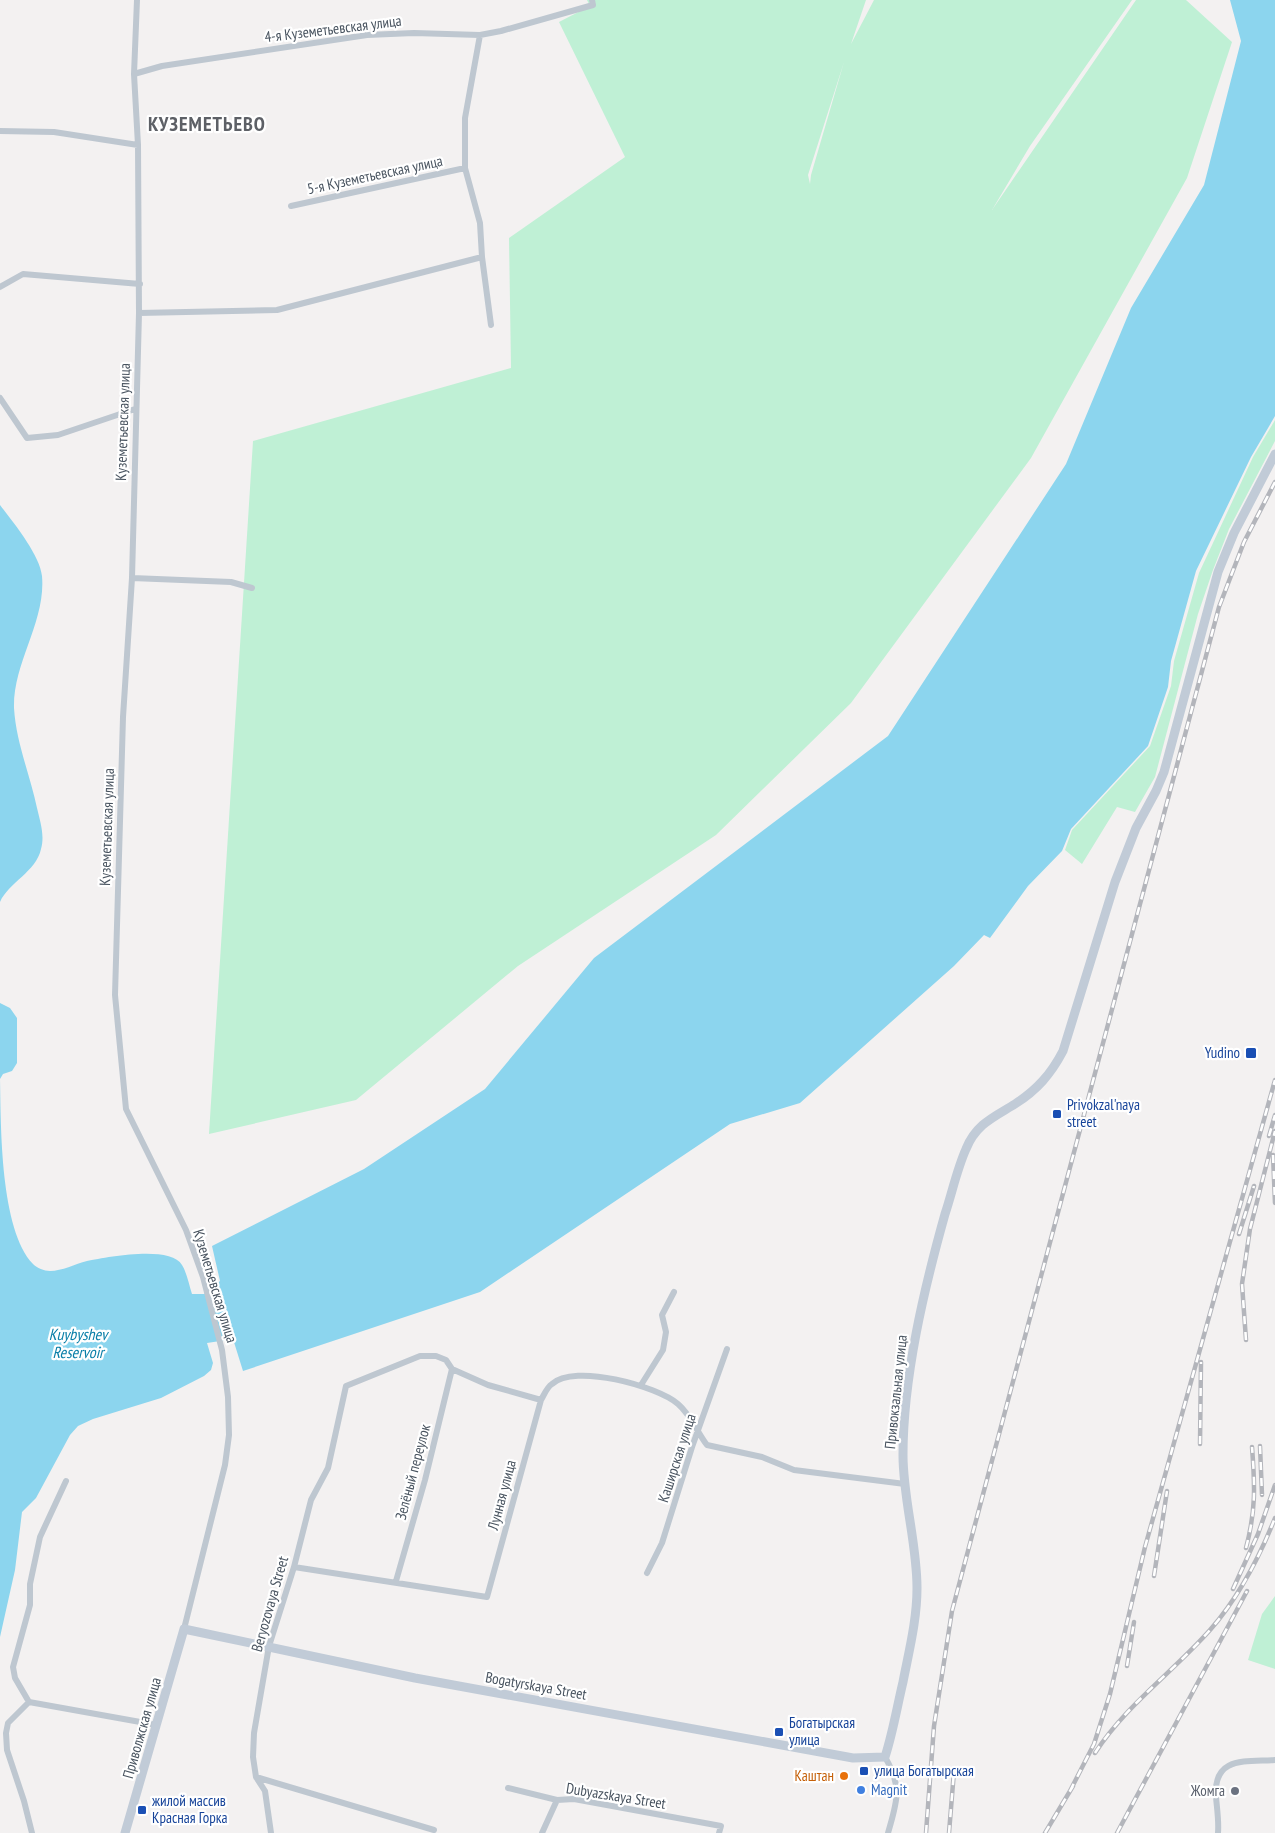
<svg xmlns="http://www.w3.org/2000/svg" width="1275" height="1833" viewBox="0 0 1275 1833" font-family="'PT Sans Narrow',sans-serif">
	<rect width="100%" height="100%" fill="#f3f1f1"/>
	<path fill="#bff0d5" fill-rule="evenodd" d="M587,0H866L851,44L874,0H1132L1030,146L992,210L1136,0H1186L1232,42L1187,178L1031,458L851,703L716,835L518,966L356,1100L209,1134L253,441L511,368L509,238L625,157L559,22L590,6ZM844,62L811,175L810,184L808,175Z
		M1275,420V441L1229,529L1213,570L1198,614L1155,777L1135,812L1117,807L1082,864L1065,850L1072,830L1150,746L1171,686L1174,661L1199,573L1253,457Z
		M1275,1596V1669L1248,1660L1262,1614Z"/>
	<path fill="#8cd5ee" d="M1230,0H1275V416L1251,457L1196,571L1171,661L1168,687L1148,746L1071,829L1062,851L1028,886L990,938L984,935L954,966L800,1103L730,1124L480,1292L243,1371L233,1339L207,1343L213,1363L211,1370L204,1376L161,1398L93,1419L78,1426L70,1435L36,1498L22,1512L15,1570L0,1637V1003L10,1008L17,1018V1063L12,1071L3,1074L0,1079C1,1127 0,1229 33,1264C37,1268 44,1271 50,1271C62,1271 75,1264 87,1261C107,1257 171,1245 182,1265C187,1273 189,1285 192,1294H204L220,1281L212,1246L364,1169L485,1089L594,958L888,736L1066,464L1131,308L1204,185L1241,41Z
		M0,505C13,522 40,555 42,576C46,622 13,662 14,708C16,742 30,775 37,808C40,821 45,835 41,849C36,872 9,882 0,902Z"/>
	<g fill="none" stroke-linecap="round" stroke-linejoin="round">
		<path stroke="#bec7d0" stroke-width="6" d="M137,0L134,74L138,145L139,313L132,578L123,717L115,995L126,1109L186,1230L203,1277L222,1350L228,1397L229,1435L225,1465L184,1629
			M480,35L465,118V168L480,223L482,257L491,325
			M134,74L162,66L367,35L414,33L480,35L501,31L593,5L592,0
			M0,131L54,132L138,145
			M291,206L465,168
			M0,287L23,274L140,284
			M139,313L277,310L482,257
			M0,398L27,438L58,435L135,409
			M132,578L231,582L252,588
			M641,1385L663,1350L666,1332L662,1315L674,1292
			M294,1567L487,1597L541,1400
			M647,1573L662,1543L692,1447L727,1349
			M396,1581L425,1480L452,1369
			M29,1702L157,1725
			M885,1757C903,1788 897,1801 888,1833
			M256,1777L434,1830
			M508,1788L557,1800L574,1799L721,1826L719,1833
			M32,1833L24,1801L7,1750L6,1733L8,1723L29,1702L15,1678L13,1667L30,1605V1584L40,1537L66,1481
			M271,1833L265,1791L256,1777L253,1757L254,1733L269,1646L294,1567L311,1500L328,1468L346,1386L420,1356H436L446,1360L452,1369L488,1385L541,1400C544,1395 547,1387 552,1384C574,1363 657,1386 678,1404C691,1415 697,1432 707,1445L762,1457L794,1470L905,1484
			M542,1833L557,1800
			M1218,1833C1219,1821 1217,1809 1216,1797C1213,1756 1245,1762 1275,1760"/>
		<path stroke="#c1cbd7" stroke-width="9" d="M125,1833L184,1629L415,1678L853,1758L885,1757C893,1732 897,1707 903,1682C909,1651 917,1620 917,1588C917,1543 903,1499 903,1455C903,1377 924,1289 945,1214C952,1193 957,1169 966,1149C976,1124 994,1117 1015,1104C1037,1090 1051,1074 1063,1051L1115,882L1136,828L1156,791L1164,772L1218,572L1234,533L1275,454"/>
		<g stroke="#b3b5bb" stroke-width="4.5">
			<path id="rail" d="M1269,1136L1275,1115
				M1273,1155L1275,1203
				M1239,1234L1254,1186
				M1246,1340L1242,1284L1250,1229L1275,1131
				M1200,1444L1201,1362
				M1260,1446L1262,1495
				M1246,1548C1256,1510 1255,1486 1252,1447
				M1154,1576L1167,1491
				M1233,1589L1258,1534L1275,1485
				M1127,1666L1134,1622
				M1095,1753C1126,1705 1173,1672 1210,1630C1239,1597 1259,1558 1275,1518
				M1070,1791L1094,1744L1110,1694L1145,1547L1275,1080
				M926,1833L934,1726L952,1611L1219,607L1244,542L1275,482
				M949,1833L954,1771
				M1045,1833L1073,1786
				M1117,1833L1247,1591"/>
		</g>
		<use href="#rail" stroke="#fff" stroke-width="2.5" stroke-dasharray="8" stroke-linecap="butt"/>
	</g>
	<g fill="#1a4fb4" stroke="#fff" stroke-width="2">
		<rect x="1245" y="1047" width="12" height="12" rx="2.5"/>
		<rect x="1052" y="1109" width="10" height="10" rx="2.5"/>
		<rect x="774" y="1727" width="10" height="10" rx="2.5"/>
		<rect x="859" y="1766" width="10" height="10" rx="2.5"/>
		<rect x="137" y="1805" width="10" height="10" rx="2.5"/>
	</g>
	<circle fill="#e8710a" stroke="#fff" stroke-width="2" cx="844" cy="1776" r="5"/>
	<circle fill="#3f7fe0" stroke="#fff" stroke-width="2" cx="861" cy="1790" r="5"/>
	<circle fill="#6b7280" stroke="#fff" stroke-width="2" cx="1235" cy="1791" r="5"/>
	<g text-anchor="middle" stroke-width="4.5" stroke-linejoin="round" paint-order="stroke">
		<g font-size="15" fill="#48535f" stroke="#fff">
			<text transform="translate(333 29) rotate(-7)" y="5">4-я Куземетьевская улица</text>
			<text transform="translate(375 175) rotate(-12)" y="5">5-я Куземетьевская улица</text>
			<text transform="translate(123 422) rotate(-88)" y="5">Куземетьевская улица</text>
			<text transform="translate(107 827) rotate(-88)" y="5">Куземетьевская улица</text>
			<text transform="translate(215 1286) rotate(73)" y="5">Куземетьевская улица</text>
			<text transform="translate(896 1392) rotate(-84)" y="5">Привокзальная улица</text>
			<text transform="translate(677 1458) rotate(-72)" y="5">Каширская улица</text>
			<text transform="translate(413 1472) rotate(-75)" y="5">Зелёный переулок</text>
			<text transform="translate(502 1495) rotate(-75)" y="5">Лунная улица</text>
			<text transform="translate(270 1604) rotate(-74)" y="5">Beryozovaya Street</text>
			<text transform="translate(536 1686) rotate(10)" y="5">Bogatyrskaya Street</text>
			<text transform="translate(142 1728) rotate(-74)" y="5">Приволжская улица</text>
			<text transform="translate(616 1796) rotate(9)" y="5">Dubyazskaya Street</text>
		</g>
		<g font-size="15" fill="#164399" stroke="#fff" text-anchor="start">
			<text x="1240" y="1058" text-anchor="end">Yudino</text>
			<text x="1067" y="1110">Privokzal'naya<tspan x="1067" dy="17">street</tspan></text>
			<text x="789" y="1728">Богатырская<tspan x="789" dy="17">улица</tspan></text>
			<text x="874" y="1776">улица Богатырская</text>
			<text x="152" y="1806">жилой массив<tspan x="152" dy="17">Красная Горка</tspan></text>
		</g>
		<g font-size="15" fill="#c56008" stroke="#fff" text-anchor="end">
			<text x="834" y="1781">Каштан</text>
		</g>
		<g font-size="15" fill="#366cbe" stroke="#fff" text-anchor="start">
			<text x="871" y="1795">Magnit</text>
		</g>
		<g font-size="15" fill="#5b616d" stroke="#fff" text-anchor="end">
			<text x="1225" y="1796">Жомга</text>
		</g>
		<g font-size="16" font-style="italic" fill="#0a7fa8" stroke="#fff">
			<text x="78" y="1340">Kuybyshev<tspan x="78" dy="18">Reservoir</tspan></text>
		</g>
		<g font-size="20" font-weight="bold" letter-spacing="1" fill="#5d6066" stroke="#fff">
			<text x="207" y="131">КУЗЕМЕТЬЕВО</text>
		</g>
	</g>
</svg>
